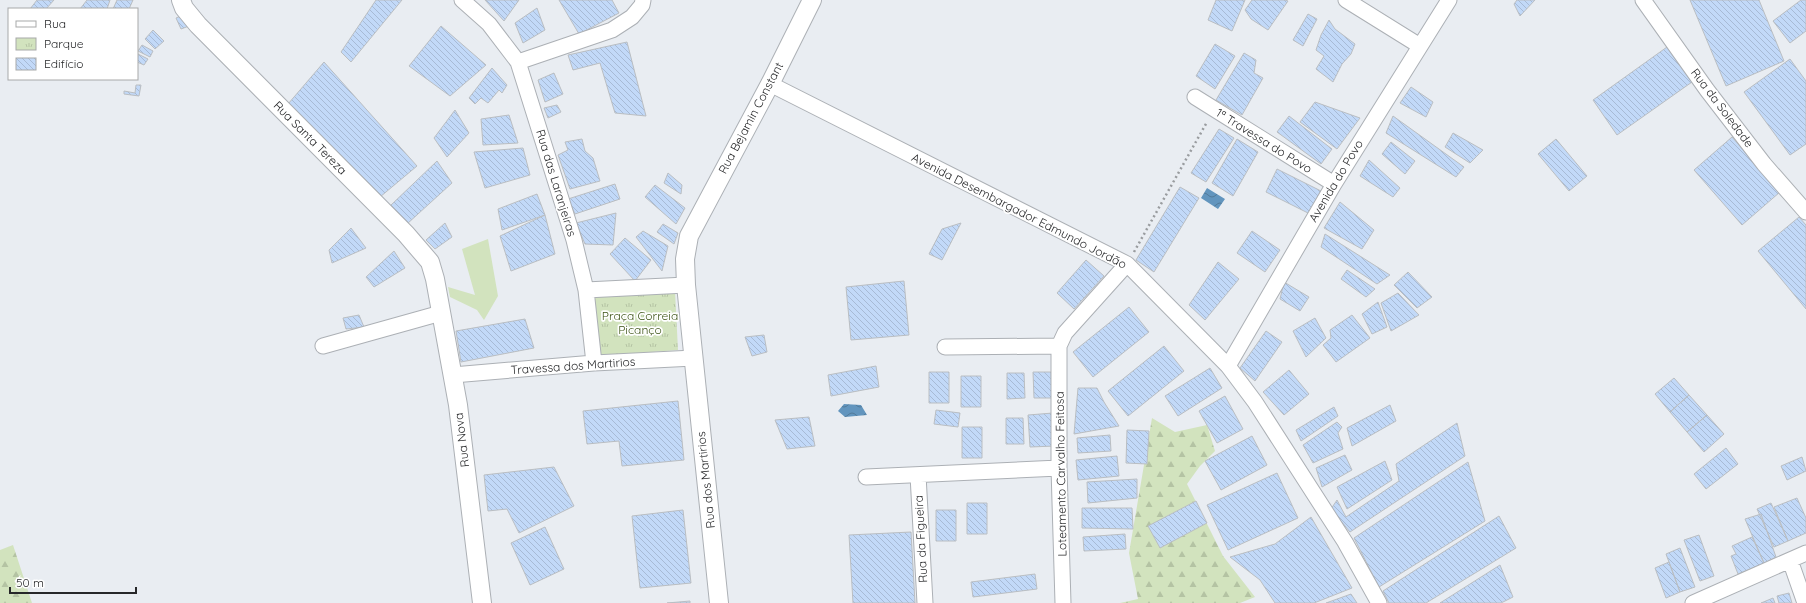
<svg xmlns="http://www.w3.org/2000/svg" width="1806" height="603" viewBox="0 0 1806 603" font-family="Quicksand,sans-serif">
	<defs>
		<pattern id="forest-firs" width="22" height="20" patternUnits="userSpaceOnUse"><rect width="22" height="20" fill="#d2e3be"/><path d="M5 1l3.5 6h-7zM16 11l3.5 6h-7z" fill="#b4c3a3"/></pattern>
		<pattern id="park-tufts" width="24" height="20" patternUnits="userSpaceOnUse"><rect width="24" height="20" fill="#d2e3be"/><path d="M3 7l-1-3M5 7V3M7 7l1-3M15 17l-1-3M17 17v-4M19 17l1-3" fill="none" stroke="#b4c3a3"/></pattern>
		<pattern id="water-waves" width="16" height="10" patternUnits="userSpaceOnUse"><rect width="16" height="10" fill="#6295be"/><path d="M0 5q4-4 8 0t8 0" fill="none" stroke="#517a9a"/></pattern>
		<pattern id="building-back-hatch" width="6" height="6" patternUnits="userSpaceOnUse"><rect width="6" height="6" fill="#c2d9f8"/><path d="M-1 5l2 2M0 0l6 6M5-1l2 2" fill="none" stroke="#a7bad5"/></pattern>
	</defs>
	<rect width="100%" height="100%" fill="#e9edf2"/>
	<path fill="#d2e3be" d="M488,239L498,296L484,320L477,310L450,297L448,287L475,295L462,249Z"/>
	<path fill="url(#forest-firs)" d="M1152,418L1175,432L1207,425L1215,451L1200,466L1187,484L1223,556L1255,597L1240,603H1120L1138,599L1129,553Z
		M13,545L32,603H0V550Z"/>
	<path fill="url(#park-tufts)" d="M675,291L678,350L599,356L594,295Z"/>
	<path fill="url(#water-waves)" d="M1207,188L1225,199L1218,209L1201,198Z
		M844,404L861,405L867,415L845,417L838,411Z"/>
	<path fill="url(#building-back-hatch)" stroke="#babec2" d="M37,0H54L46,9H30Z
		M87,0H110L107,9H80Z
		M117,0H133L129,9H113Z
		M376,0H402L351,62L341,52Z
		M485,0H519L504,21Z
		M559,0H612L619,13L579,34Z
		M1216,0H1245L1232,31L1208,20Z
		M1252,0H1285L1288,1L1268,30L1251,19L1245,10Z
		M1517,0H1535L1520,16L1514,4Z
		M1690,0H1759L1784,61L1726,86Z
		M1801,0H1806V31L1790,43L1773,21Z
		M537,8L545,30L523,43L515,23Z
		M1308,14L1317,19L1303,46L1293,40Z
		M183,15L189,26L181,29L176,18Z
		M1329,20L1335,29L1355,44L1351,54L1342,64L1333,82L1316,69L1324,56L1316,50L1321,35Z
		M441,26L486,65L450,96L409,66Z
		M153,30L164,41L155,49L145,39Z
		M627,42L646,116L615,113L600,63L573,70L568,55Z
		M1215,44L1235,56L1215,89L1196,76Z
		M142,45L153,51L150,57L138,51Z
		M1667,47L1692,82L1617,135L1593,100Z
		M1244,53L1256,60L1254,73L1263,78L1242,115L1216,100Z
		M138,54L148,59L144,65L137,62Z
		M1790,59L1806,81V144L1790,155L1744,92Z
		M324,62L417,166L380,197L288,104Z
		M492,68L507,85L502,93L499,90L488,103L481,98L475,104L469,98Z
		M554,73L563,94L545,102L538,80Z
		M136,85H141L139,96L124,94V91L135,93Z
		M1411,87L1433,102L1426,117L1400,103Z
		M1315,102L1360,118L1337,149L1300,122Z
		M557,105L561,112L548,118L544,108Z
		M455,110L469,133L447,157L434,138Z
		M509,115L518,143L483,145L481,119Z
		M1289,116L1332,149L1321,164L1277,132Z
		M1393,116L1464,167L1456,177L1386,133Z
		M1219,129L1234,138L1206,182L1191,173Z
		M1453,133L1483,150L1470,163L1445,147Z
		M1732,137L1780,192L1742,225L1694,170Z
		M582,139L585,151L593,158L600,181L570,189L558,155L568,150L565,142Z
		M1237,139L1258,152L1233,196L1212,183Z
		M1556,139L1587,176L1569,191L1538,154Z
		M1391,142L1415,161L1405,174L1382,154Z
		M523,148L530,175L485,188L474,152Z
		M1369,160L1400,188L1393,197L1360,176Z
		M437,161L452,183L407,224L390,206Z
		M1277,169L1321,191L1310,214L1266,192Z
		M668,173L682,185L681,194L664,183Z
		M615,184L620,199L575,214L568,199Z
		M655,185L685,208L676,224L645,197Z
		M1180,187L1199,198L1154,272L1136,260Z
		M537,194L545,215L502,230L498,209Z
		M1340,202L1374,230L1362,249L1324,228Z
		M616,213L613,245L585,244L576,223Z
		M545,215L555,254L511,271L500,236Z
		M1799,217L1806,225V309L1758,251Z
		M445,223L452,237L435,249L426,240Z
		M961,223L942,260L929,254L942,229Z
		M663,224L678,233L674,244L657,232Z
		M351,228L366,248L332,263L329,250Z
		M643,231L668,246L662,271L636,237Z
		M1252,231L1280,250L1265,272L1237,253Z
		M1325,234L1390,275L1377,284L1321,247Z
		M625,238L651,260L635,281L610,254Z
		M394,251L405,268L374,287L366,277Z
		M1086,260L1104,276L1074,309L1057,293Z
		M1218,262L1239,279L1205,320L1189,305Z
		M1347,270L1375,289L1366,297L1341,279Z
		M1408,272L1432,297L1417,308L1394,285Z
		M904,281L909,335L851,340L846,287Z
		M1284,282L1309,297L1300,311L1280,299Z
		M1398,293L1419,315L1391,331L1381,303Z
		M1378,302L1387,327L1372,334L1362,314Z
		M1129,307L1149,332L1093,377L1073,352Z
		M359,315L364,327L346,329L343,318Z
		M1352,315L1370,338L1336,362L1323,345L1331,338L1330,330Z
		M1315,318L1326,338L1306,357L1293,331Z
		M525,319L534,348L461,362L456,331Z
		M1266,331L1282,342L1255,381L1240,368Z
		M764,335L767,352L752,356L745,337Z
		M1164,346L1184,371L1128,416L1108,391Z
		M876,366L879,387L831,396L828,375Z
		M1210,368L1222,388L1178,416L1165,396Z
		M1289,370L1309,394L1284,415L1263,392Z
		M929,372H949V403H929Z
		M1033,372H1051L1052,398H1034Z
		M1007,373H1024L1025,398L1007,399Z
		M961,376H981V407H961Z
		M1674,378L1689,395L1670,412L1655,394Z
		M1078,388H1097L1104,402L1119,426L1074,434Z
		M1689,395L1707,415L1687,432L1670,412Z
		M1225,396L1243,429L1217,443L1199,411Z
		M678,401L684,460L622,466L619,441L587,444L583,411Z
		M1390,405L1396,421L1352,446L1347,428Z
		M1334,407L1338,416L1301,441L1296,430Z
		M936,410L960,413L958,427L934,424Z
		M1053,413L1055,446L1030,447L1028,415Z
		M1707,415L1724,434L1704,452L1687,432Z
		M809,417L815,446L787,449L775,420Z
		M1006,418H1023L1024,444H1006Z
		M1337,422L1342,427L1338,433L1343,449L1313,463L1303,445Z
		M1457,423L1465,456L1350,532L1331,509L1337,500L1346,517L1399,481L1396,464Z
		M962,427H982V458H962Z
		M1127,430L1149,431L1147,464L1126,463Z
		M1110,435L1111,451L1078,453L1077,438Z
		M1252,436L1267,465L1221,490L1205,461Z
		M1726,448L1738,464L1706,489L1694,474Z
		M1345,455L1352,470L1322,487L1316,468Z
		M1117,456L1119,476L1078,480L1076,460Z
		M1802,457L1806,471L1787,480L1781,466Z
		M1385,461L1392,480L1347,509L1337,487Z
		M1468,462L1485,521L1379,587L1354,538Z
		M554,467L574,506L519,533L507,509L488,511L484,475Z
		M1277,473L1298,518L1228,550L1207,505Z
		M1137,479V498L1088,503L1087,482Z
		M1797,498L1806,518V533L1788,541L1774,507Z
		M1196,501L1207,523L1160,548L1148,526Z
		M967,503H987V534H967Z
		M1771,503L1788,541L1774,547L1757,509Z
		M1082,508H1132L1133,529L1082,528Z
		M683,510L691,583L640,588L632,516Z
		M936,510H956V541H936Z
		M1761,514L1776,557L1764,563L1745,519Z
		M1499,516L1516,548L1426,603H1389L1383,591Z
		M1311,517L1352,588L1314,603H1275L1260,580L1230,557L1275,544Z
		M545,527L564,569L530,585L511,543Z
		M911,532L915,603H853L849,535Z
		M1125,534L1126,549L1084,551L1083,537Z
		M1699,535L1714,576L1700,581L1684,540Z
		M1752,537L1764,563L1738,574L1731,556L1736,554L1732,546Z
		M1680,548L1695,587L1680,592L1666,554Z
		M1669,562L1680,592L1666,598L1655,568Z
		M1500,565L1513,597L1501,603H1440Z
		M1035,574L1037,589L973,597L971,582Z
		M1789,593L1792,603H1779L1777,596Z
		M1351,594L1357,603H1326Z
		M1773,598L1775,603H1761Z
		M690,601V603H667Z"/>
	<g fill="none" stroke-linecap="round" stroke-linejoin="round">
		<g stroke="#acb0b5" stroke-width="17">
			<path id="minor" d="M462,0L489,24L518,62L574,240L586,290L594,363
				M1346,0L1420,46
				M1643,0L1707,90L1764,164L1806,212
				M518,62L612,30L632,17L642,5L643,0
				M770,84L1127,264L1228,366L1255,402L1345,542L1379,603
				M1195,97L1334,184
				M586,290L686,285
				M323,346L441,313
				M945,347L1059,346
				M1228,366L1334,184L1449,0
				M453,375L594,363L694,358
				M918,475L925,603
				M866,477L1059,468
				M1790,560L1805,603
				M1063,603L1059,468V346L1065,333L1127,264
				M1693,603L1806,553"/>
		</g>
		<g stroke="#acb0b5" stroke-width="20">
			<path id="tertiary" d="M181,0L184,8L198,25L406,234L430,262L435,279L458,405L482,603
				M719,603L686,285L685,259L689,236L770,84L812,0"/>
		</g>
		<path stroke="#999c9f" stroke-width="2.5" stroke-dasharray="2 3" stroke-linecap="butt" d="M1134,252L1207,122"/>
		<use href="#minor" stroke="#fff" stroke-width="15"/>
		<use href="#tertiary" stroke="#fff" stroke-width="18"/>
	</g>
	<g text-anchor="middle" stroke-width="3.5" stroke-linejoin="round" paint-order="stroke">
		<g font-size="12" fill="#262729" stroke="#fff">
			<text transform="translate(1722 108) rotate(53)" y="4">Rua da Soledade</text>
			<text transform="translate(751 118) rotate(-62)" y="4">Rua Bejamin Constant</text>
			<text transform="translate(310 138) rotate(45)" y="4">Rua Santa Tereza</text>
			<text transform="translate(1264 141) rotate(32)" y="4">1ª Travessa do Povo</text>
			<text transform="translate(1336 181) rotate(-59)" y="4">Avenida do Povo</text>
			<text transform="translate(556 183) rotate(73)" y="4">Rua das Laranjeiras</text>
			<text transform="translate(1019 211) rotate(27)" y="4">Avenida Desembargador Edmundo Jordão</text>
			<text transform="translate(573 366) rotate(-4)" y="4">Travessa dos Martirios</text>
			<text transform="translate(462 440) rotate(-97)" y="4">Rua Nova</text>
			<text transform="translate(1061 474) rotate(-91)" y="4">Loteamento Carvalho Feitosa</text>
			<text transform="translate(706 480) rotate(-96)" y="4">Rua dos Martirios</text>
			<text transform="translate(921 539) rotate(-93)" y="4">Rua da Figueira</text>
		</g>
		<g font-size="12" fill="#3a5113" stroke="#fff">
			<text x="640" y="320">Praça Correia<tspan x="640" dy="14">Picanço</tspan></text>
		</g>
	</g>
	<rect x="8" y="8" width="130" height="72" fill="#ffffff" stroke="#a8a9a9"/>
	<rect x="16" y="21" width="20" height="6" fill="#ffffff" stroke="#a8a9a9"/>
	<text x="44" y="28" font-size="12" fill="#262729">Rua</text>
	<rect x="16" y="38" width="20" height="12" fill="url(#park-tufts)" stroke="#a8a9a9"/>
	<text x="44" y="48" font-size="12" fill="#262729">Parque</text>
	<rect x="16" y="58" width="20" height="12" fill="url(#building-back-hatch)" stroke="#a8a9a9"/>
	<text x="44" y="68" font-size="12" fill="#262729">Edifício</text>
	<path d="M10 587v6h126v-6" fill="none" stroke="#262729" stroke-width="2"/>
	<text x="16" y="587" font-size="12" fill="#262729" stroke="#ffffff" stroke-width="3" paint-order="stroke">50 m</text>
</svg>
